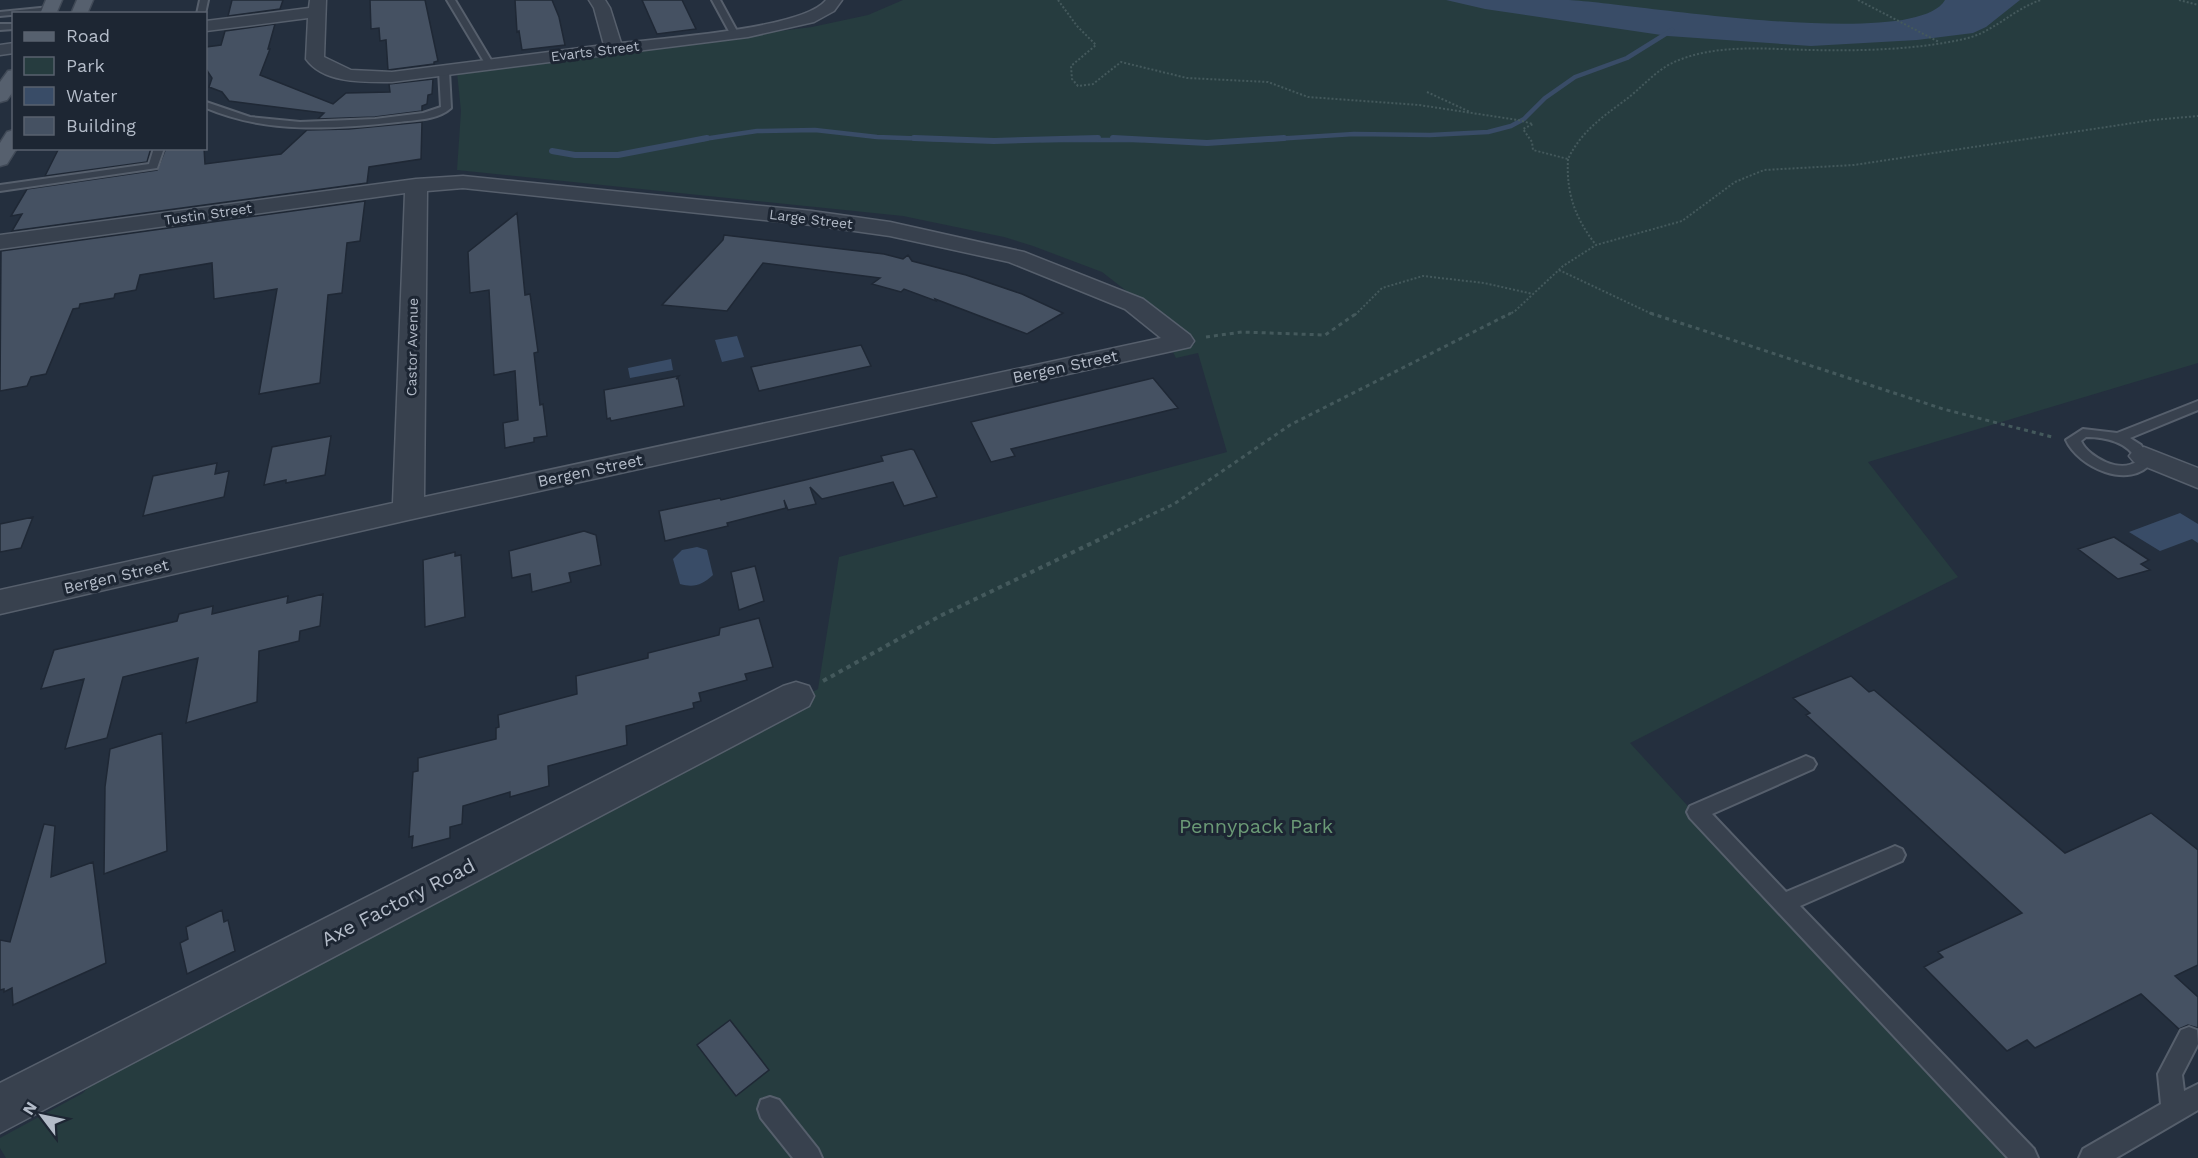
<svg xmlns="http://www.w3.org/2000/svg" width="2198" height="1158" viewBox="0 0 2198 1158" font-family="'Work Sans',sans-serif">
	<rect width="100%" height="100%" fill="#242f3e"/>
	<path fill="#263c3f" d="M903,0H2198V363L1868,462L1958,577L1630,743L2011,1158H6L0,1148V1138L83,1093L117,1057L603,807L818,689L839,557L1227,452L1198,353L1176,358L1173,352L1195,344L1102,272L1033,246L1004,237L903,216L457,170L461,111L457,72L812,27L868,15Z"/>
	<path fill="#394c67" d="M1446,0C1487,0 1529,0 1569,0C1629,3 1915,52 1945,0H2020L1986,27L1973,33L1917,40L1811,46L1668,36L1485,9Z
		M737,336L744,357L722,362L715,340Z
		M671,359L673,370L630,378L628,368Z
		M2180,513L2198,524V543L2192,539L2160,551L2129,532Z
		M697,547L707,550L713,575C702,585 694,588 680,584L673,559L682,550Z"/>
	<g fill="none" stroke-linecap="round" stroke-linejoin="round">
		<path stroke="#394c67" stroke-width="4.5" d="M697,140L757,131L815,130L877,137L958,140
			M1041,140H1143
			M1260,140L1354,134L1430,135L1488,132L1511,126L1524,119L1545,98L1575,77L1627,58L1672,30"/>
		<path stroke="#394c67" stroke-width="6" d="M914,138L994,141L1098,138
			M1113,138L1207,143L1284,138
			M552,151L575,155H618L707,138"/>
	</g>
	<path fill="#455162" stroke="#1f2835" stroke-width="1.5" d="M232,0H283L280,9L228,16Z
		M370,0H425L438,61L434,62V64L388,70L386,40L380,41L379,28L371,29Z
		M515,0H552L559,17L565,45L522,50L519,31L517,32Z
		M642,0H682L696,29L657,34Z
		M275,24L268,49H270L260,75L333,104L346,93L390,92L389,84L433,79L432,94L428,95L427,104L422,106V111L375,117L318,119L324,113L229,101L222,92L209,87L212,78L206,69V47L221,45L225,31Z
		M422,122L421,159L369,167L367,183L12,231L22,214L11,216L27,189L157,170L166,148H204L205,164L281,154L307,130L349,129Z
		M59,148H151L147,162L45,176Z
		M365,201L360,241L347,243L342,293L328,295L320,383L259,394L277,289L214,299L212,263L140,275L136,290L115,294L114,298L80,304L79,308L73,309L46,374L31,377L27,386L0,391L1,251Z
		M517,213L525,295L530,294L531,301L538,352L534,353L540,405L543,404L547,436L534,438V442L505,448L503,423L518,420L515,371L494,375L489,290L470,293L468,252Z
		M724,235L884,254L903,259L908,255L912,261L966,275L1022,294L1063,313L1027,334L935,299L936,301L904,289L901,292L872,284L880,278L763,263L727,311L662,305L723,240Z
		M861,345L871,366L759,391L751,367Z
		M679,376L676,379L678,378L684,406L611,421L610,418L607,419L604,390Z
		M1153,378L1178,408L1011,449L1015,456L991,462L971,422Z
		M331,436L325,475L286,483V480L264,485L272,447Z
		M911,449L914,450L937,497L904,506L893,482L822,499L810,487L816,504L788,510L784,500L786,508L727,523L728,526L665,541L659,511L720,498L721,500L805,480L883,461L881,456Z
		M217,463L215,474L229,471L224,497L143,516L153,476Z
		M33,517L21,548L0,552V524Z
		M584,531L596,535L601,565L569,573L571,582L532,592L530,574L512,578L509,551Z
		M2114,537L2149,560L2141,564L2150,570L2118,579L2078,549Z
		M455,552V556L461,555L465,617L425,627L423,560Z
		M755,566L764,601L739,610L731,572Z
		M323,594L320,626L300,631L299,641L259,651L257,702L186,723L198,658L123,677L107,738L65,749L84,679L41,689L54,650L177,621L179,614L213,606L212,614L288,596L287,603Z
		M759,618L773,667L745,674L747,680L699,693L701,701L693,703L694,708L626,726L627,745L548,766L549,786L510,797V792L463,806L462,824L450,827V838L412,848L413,836L409,837L413,772L418,771V758L496,739V728L499,727L498,715L577,694L576,676L648,658V653L719,635L720,628Z
		M1851,676L1869,692L1874,690L2065,853L2151,813L2198,850V965L2175,976L2198,997V1028L2188,1025L2179,1029L2141,994L2035,1048L2027,1040L2007,1051L1924,967L1943,957L1938,952L2022,913L1806,715L1810,713L1793,698Z
		M162,733L167,851L104,874L105,787L110,749Z
		M44,824L55,826L51,877L93,862L106,963L13,1005L12,988L4,992V989L0,990V940L10,942Z
		M222,910L224,922L228,920L235,951L187,974L180,943L188,939L186,927Z
		M730,1020L769,1070L736,1096L697,1045Z"/>
	<g fill="none" stroke-linecap="round" stroke-linejoin="round">
		<g stroke="#565f6c" stroke-width="4">
			<path id="service" d="M200,0H208L205,14H197Z
				M447,0H455L494,65L493,67L486,65Z
				M712,0H720L738,33L737,35H731Z
				M50,7L54,9L53,11L0,16V12Z
				M0,24H14V29L0,30Z
				M444,68L449,71L451,108C438,120 415,120 398,122C333,129 267,134 206,108V102L250,117L300,122L375,119L423,113L441,107L439,71Z
				M154,148H164L157,168L0,191V185L149,164Z
				M2198,401V410L2130,438L2141,445L2152,462C2130,491 2078,467 2066,440L2083,429L2117,433ZM2086,437C2105,437 2129,442 2137,461C2121,474 2089,458 2081,441Z
				M1806,756L1813,759L1816,764L1813,769L1712,814L1786,892L1888,849L1895,846L1902,849L1905,855L1902,861L1800,906L2034,1149L2038,1158H2008L1690,818L1687,812L1690,806Z
				M2189,1027L2197,1030L2198,1044L2182,1075L2184,1091L2198,1084V1110L2116,1158H2079L2083,1149L2161,1104L2158,1074L2181,1030Z
				M770,1097L779,1100L818,1149L822,1158H793L761,1118L758,1109L761,1100Z"/>
		</g>
		<g stroke="#565f6c" stroke-width="3">
			<path id="minor" d="M310,0H326L324,57L351,70L392,72L604,45L594,8L589,0H605L610,8L621,43C661,38 804,29 826,0H842L834,11L814,22L748,37L392,82C365,82 324,84 306,59L308,18L206,31V21L309,8Z
				M14,43V53L0,55V45Z
				M463,176L812,211L890,222L1024,252L1143,299L1190,335L1194,341L1190,347L1181,349L408,520L0,614V590L393,503L405,193L0,249V235L416,179ZM463,188L812,225L890,236L1009,262L1125,309L1161,338L424,497L427,191Z
				M2144,447L2198,468V488L2134,462L2129,456L2134,450Z
				M796,682L809,686L814,696L809,706L0,1133V1083L783,686Z"/>
		</g>
		<g stroke="#414a57" stroke-width="3">
			<path id="primary" d="M46,0H62L56,14H40Z
				M77,0H93L87,14H71Z
				M14,70V90L7,100L0,102V82L8,71Z
				M14,130V148H17L7,164L0,166V143L7,132Z"/>
		</g>
		<path stroke="#44595c" stroke-width="2" stroke-dasharray="2 2" stroke-linecap="butt" d="M1058,0L1077,26L1096,45L1071,66L1072,79L1078,86L1093,84L1121,62L1187,78L1268,82L1308,97L1419,105L1518,120L1533,124L1523,129L1532,142L1533,150L1568,159C1581,132 1601,118 1624,101C1642,88 1657,68 1679,60C1719,44 1767,49 1810,50C1861,51 1914,50 1964,39C1993,33 2013,9 2041,0
			M1858,0L1939,42
			M2179,0L2198,5
			M1427,92L1470,112
			M1568,159C1566,193 1575,218 1596,245
			M1559,270L1654,315
			M1355,315L1382,288L1423,276L1484,283L1533,294
			M1508,315L1515,311L1563,266L1596,245L1682,221L1735,182L1764,170L1854,165L2153,120L2198,116"/>
		<path stroke="#44595c" stroke-width="3" stroke-dasharray="4 4" stroke-linecap="butt" d="M1650,313L1943,409L2052,437
			M1206,337L1242,332L1325,335L1357,313
			M1110,534L1174,504L1290,425L1511,313"/>
		<path stroke="#44595c" stroke-width="4" stroke-dasharray="4.5 4.5" stroke-linecap="butt" d="M823,681L940,616L1113,533"/>
		<use href="#service" fill="#38414e" fill-rule="evenodd"/>
		<use href="#minor" fill="#38414e" fill-rule="evenodd"/>
		<use href="#primary" fill="#56606e" fill-rule="evenodd"/>
	</g>
	<g text-anchor="middle" stroke-width="6" stroke-linejoin="round" paint-order="stroke">
		<g font-size="14" fill="#b4bcc9" stroke="#1d2633">
			<text transform="translate(595 51) rotate(-7)" y="5">Evarts Street</text>
			<text transform="translate(208 214) rotate(-8)" y="5">Tustin Street</text>
			<text transform="translate(811 219) rotate(7)" y="5">Large Street</text>
			<text transform="translate(412 347) rotate(-89)" y="5">Castor Avenue</text>
		</g>
		<g font-size="16" fill="#b4bcc9" stroke="#1d2633">
			<text transform="translate(1065 366) rotate(-12)" y="6">Bergen Street</text>
			<text transform="translate(590 470) rotate(-12)" y="6">Bergen Street</text>
			<text transform="translate(116 576) rotate(-13)" y="6">Bergen Street</text>
		</g>
		<g font-size="20" fill="#6b9a76" stroke="#1d2633">
			<text x="1256" y="833">Pennypack Park</text>
		</g>
		<g font-size="20" fill="#b4bcc9" stroke="#1d2633">
			<text transform="translate(398 902) rotate(-27)" y="7">Axe Factory Road</text>
		</g>
	</g>
	<rect x="12" y="12" width="195" height="138" fill="#1d2633" stroke="#59626f" stroke-width="1.5"/>
	<rect x="24" y="32" width="30" height="9" fill="#56606e" stroke="#59626f" stroke-width="1.5"/>
	<text x="66" y="42" font-size="18" fill="#b4bcc9">Road</text>
	<rect x="24" y="57" width="30" height="18" fill="#263c3f" stroke="#59626f" stroke-width="1.5"/>
	<text x="66" y="72" font-size="18" fill="#b4bcc9">Park</text>
	<rect x="24" y="87" width="30" height="18" fill="#394c67" stroke="#59626f" stroke-width="1.5"/>
	<text x="66" y="102" font-size="18" fill="#b4bcc9">Water</text>
	<rect x="24" y="117" width="30" height="18" fill="#455162" stroke="#59626f" stroke-width="1.5"/>
	<text x="66" y="132" font-size="18" fill="#b4bcc9">Building</text>
	<g transform="translate(42 1116) rotate(302)" stroke="#1d2633" stroke-width="4.5" paint-order="stroke">
	<path d="M0-4.5L10 22L0 15L-10 22Z" fill="#b4bcc9"/>
	<text y="-9" font-size="16" font-weight="bold" text-anchor="middle" fill="#b4bcc9">N</text>
	</g>
</svg>
